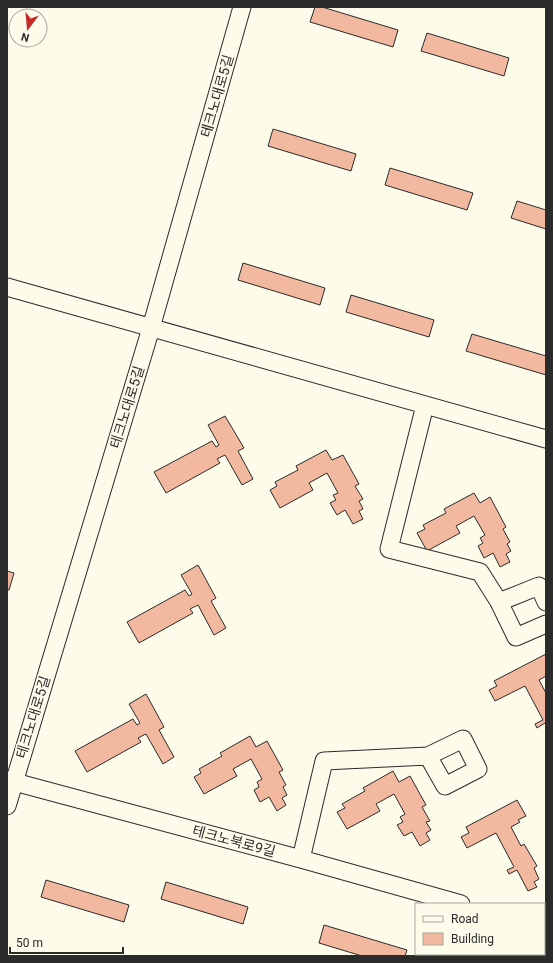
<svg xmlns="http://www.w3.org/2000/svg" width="553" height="963" viewBox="0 0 553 963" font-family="Roboto,'Noto Sans KR',sans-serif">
	<rect width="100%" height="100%" fill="#fdfbea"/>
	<path fill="#f2b8a0" stroke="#2b2b2b" d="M315,7H322L398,30L393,47L310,22Z
		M427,33L509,58L504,76L421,51Z
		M273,129L356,154L351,171L268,146Z
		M390,168L473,193L467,210L385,185Z
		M517,201L546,210V229L511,218Z
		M243,263L325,288L320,305L238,280Z
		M351,295L434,320L429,337L346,312Z
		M472,334L546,356V375L466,351Z
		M225,416L244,448L238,451L253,479L242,485L225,455L217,459L220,463L166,493L154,472L212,441L216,447L219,445L208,425Z
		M326,450L332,460L343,455L359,484L355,486L363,499L359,501L363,509L359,511L363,519L353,524L345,510L337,515L330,503L336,500L333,495L338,493L327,473L309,483L313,490L280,508L270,490L277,486L275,482L298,470L296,466Z
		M474,493L480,503L490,497L506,527L503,529L510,542L507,544L511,551L506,554L510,562L500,567L493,553L484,558L478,546L483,543L480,538L485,535L474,516L456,526L460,533L427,551L417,533L425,529L423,525L446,513L444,509Z
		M198,565L216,598L211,601L226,628L214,635L198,605L190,609L193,613L139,643L127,622L185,590L189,596L192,594L181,575Z
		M7,571L14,573L9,590H7Z
		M546,654V676L539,680L546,693V725L545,723L537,728L535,724L543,720L525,686L495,701L489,690L497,686L494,681Z
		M146,694L164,727L159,730L174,757L163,764L146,734L138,738L141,742L87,772L75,751L133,719L137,725L140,723L129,704Z
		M250,736L256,747L267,741L283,770L279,772L286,785L283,787L287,795L282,798L286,805L277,811L269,797L260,802L254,790L259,787L257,782L262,779L251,759L233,769L237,776L204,794L194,777L201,773L199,769L222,756L220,753Z
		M393,771L399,782L410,776L426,805L422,807L430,821L426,822L431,830L426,833L430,840L420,846L412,832L404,836L397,825L403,822L400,817L405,814L394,794L376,804L380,811L347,829L337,812L345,808L342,804L365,791L363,788Z
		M517,800L526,816L518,820L520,822L511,827L521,846L524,844L537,866L534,868L539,879L534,882L537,887L528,891L517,870L509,874L507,870L514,867L496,833L467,848L461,837L469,833L466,827Z
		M46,880L129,905L124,922L41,897Z
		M166,882L248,907L243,924L161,899Z
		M324,925L407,950L405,956H362L319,943Z"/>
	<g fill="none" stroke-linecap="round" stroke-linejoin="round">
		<g stroke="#2b2b2b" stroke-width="19">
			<path id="minor" d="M7,287L546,439
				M425,405L389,549L480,572L499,602L516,637L546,624
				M499,602L539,586L546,602
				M7,780L301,859L461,904
				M7,806L151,328L242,7
				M301,859L324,761L428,756L445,786L478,769L463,739L428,756
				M544,927L546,928"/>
		</g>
		<use href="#minor" stroke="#fdfbea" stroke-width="17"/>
	</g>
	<g text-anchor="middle" stroke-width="3" stroke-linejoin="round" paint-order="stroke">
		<g font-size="14" fill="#2b2b2b" stroke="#fdfbea">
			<text transform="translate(217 96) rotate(-74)" y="5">테크노대로5길</text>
			<text transform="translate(127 407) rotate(-73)" y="5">테크노대로5길</text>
			<text transform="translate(33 717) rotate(-73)" y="5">테크노대로5길</text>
			<text transform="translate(234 841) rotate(15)" y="5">테크노북로9길</text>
		</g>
	</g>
	<rect width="553" height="963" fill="none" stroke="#2b2b2b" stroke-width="16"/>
	<rect x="415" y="903" width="130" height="52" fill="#fdfbea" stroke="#a9a89e"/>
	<rect x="423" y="916" width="20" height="6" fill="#fdfbea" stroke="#a9a89e"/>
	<text x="451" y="923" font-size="12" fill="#2b2b2b">Road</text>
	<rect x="423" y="933" width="20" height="12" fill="#f2b8a0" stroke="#a9a89e"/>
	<text x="451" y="943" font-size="12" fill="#2b2b2b">Building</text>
	<g transform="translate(28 28) rotate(196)"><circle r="19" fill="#fdfbea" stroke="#a9a89e"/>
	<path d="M0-3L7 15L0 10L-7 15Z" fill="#c62828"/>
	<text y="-6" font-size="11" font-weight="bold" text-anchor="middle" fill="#2b2b2b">N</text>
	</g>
	<path d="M10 947v6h113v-6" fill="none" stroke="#2b2b2b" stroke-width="2"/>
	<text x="16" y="947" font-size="12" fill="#2b2b2b" stroke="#fdfbea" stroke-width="3" paint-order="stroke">50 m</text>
</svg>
